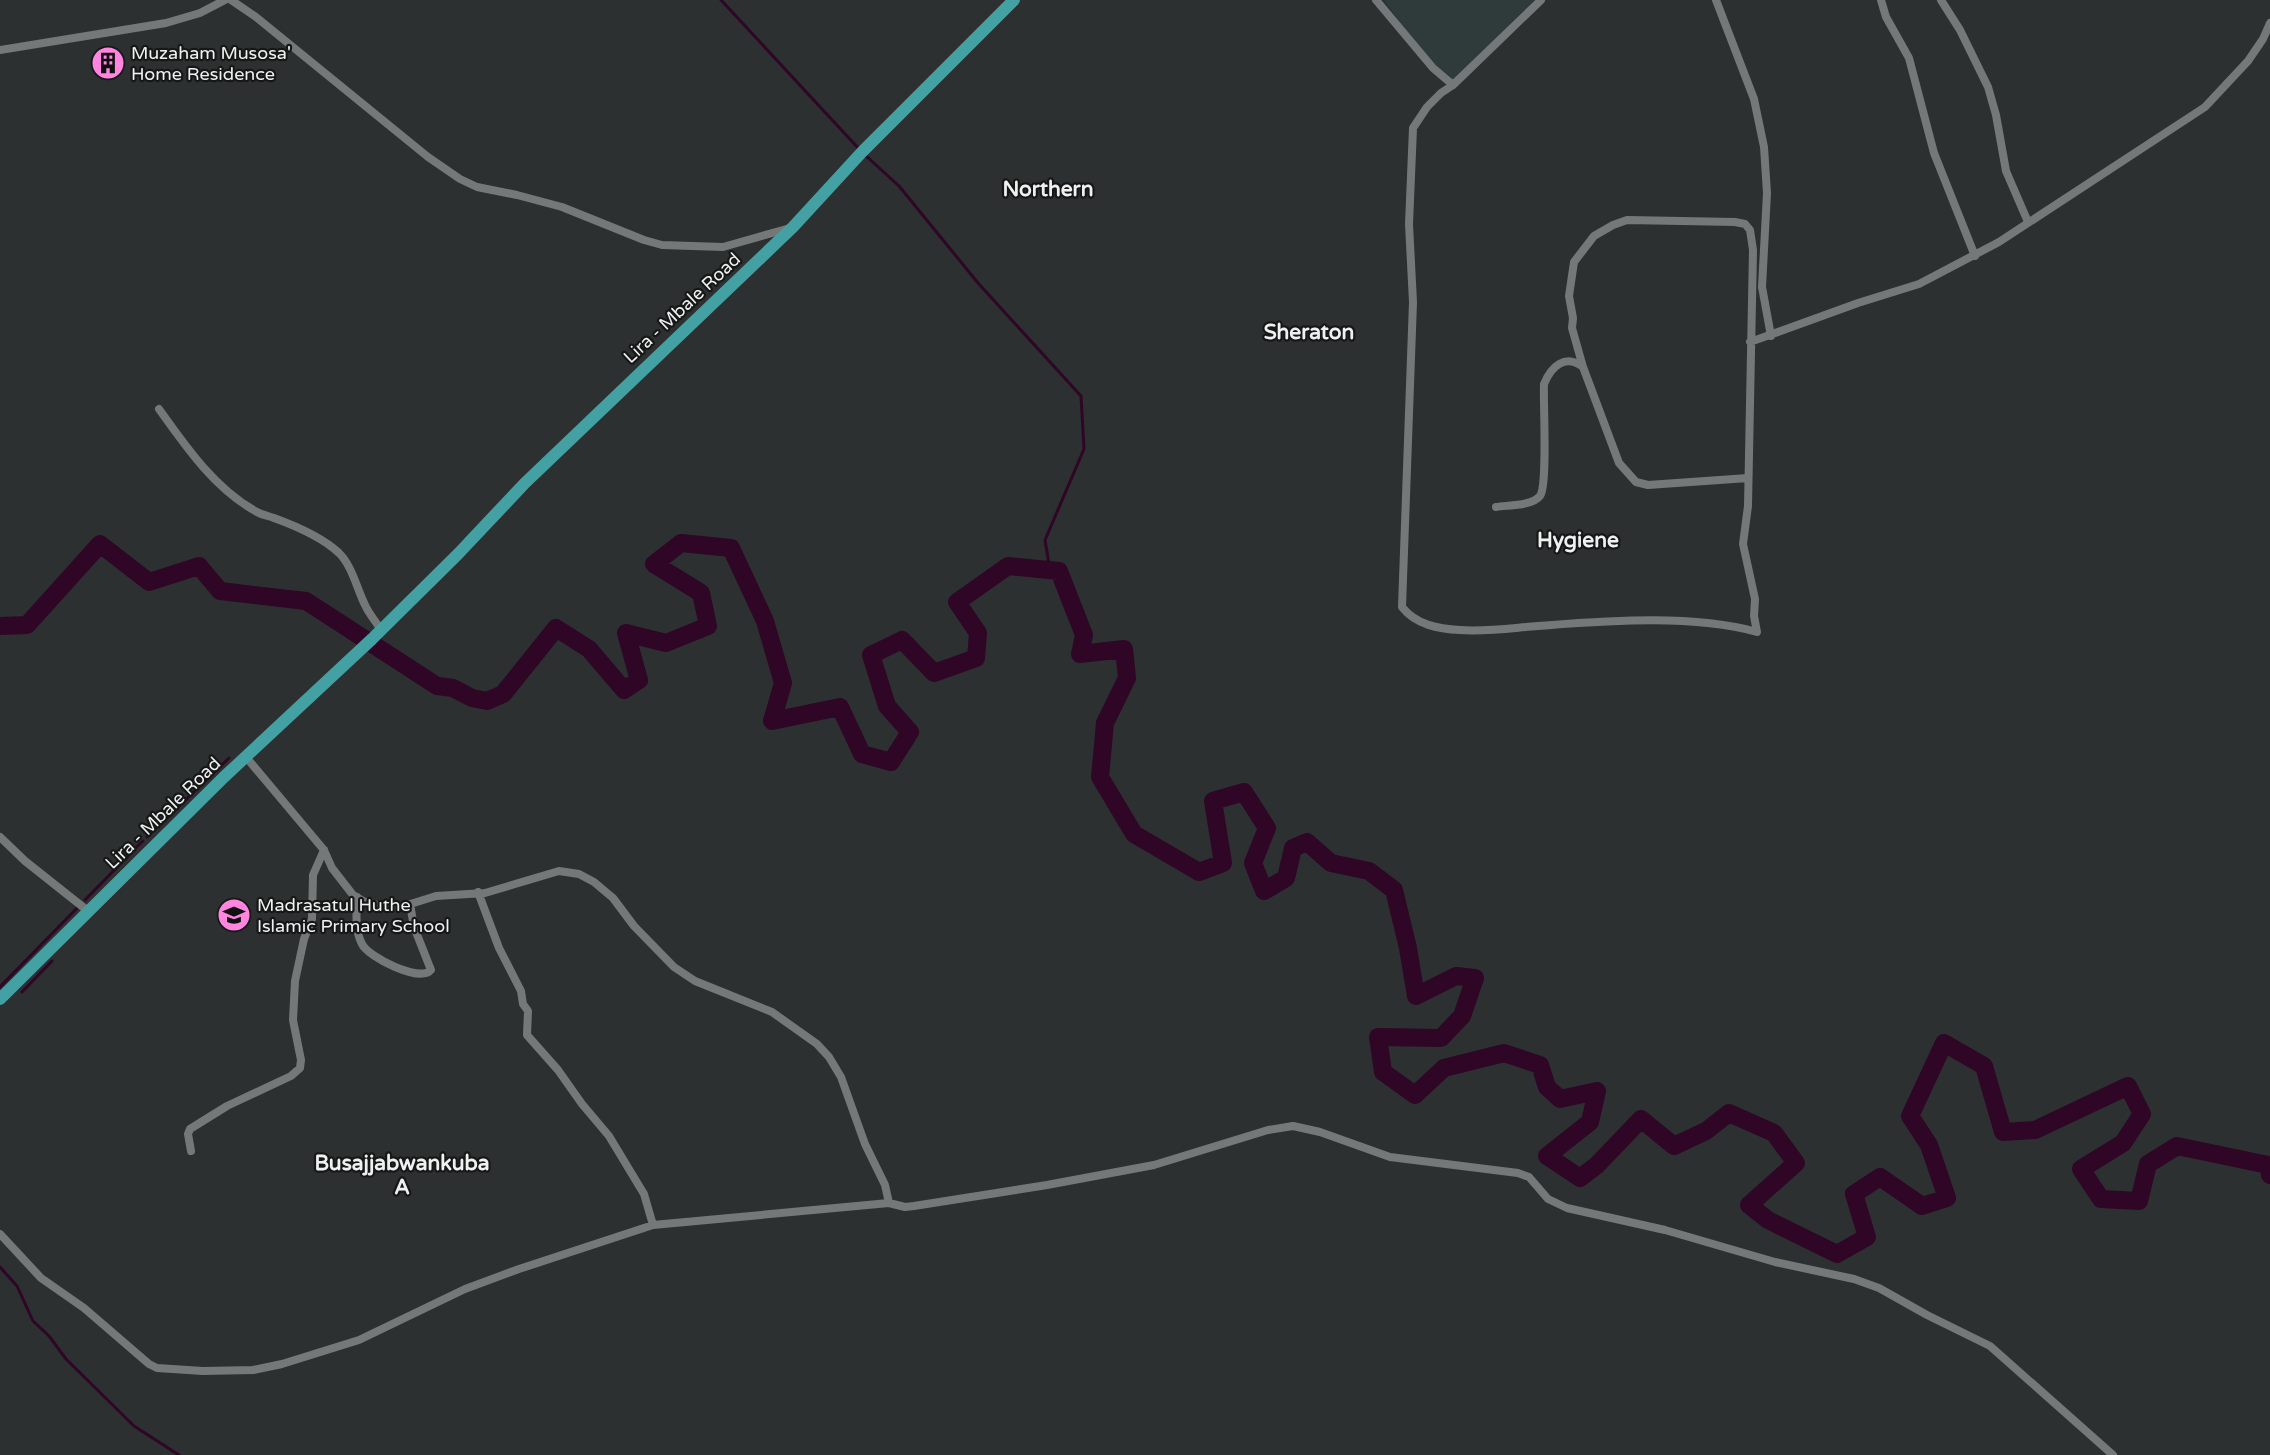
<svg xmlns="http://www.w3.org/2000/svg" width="2270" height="1455" viewBox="0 0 2270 1455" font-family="'Varela Round',sans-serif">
	<rect width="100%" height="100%" fill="#2d3030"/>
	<path fill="#2f3a3a" d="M1384,0H1534L1454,81L1423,54Z"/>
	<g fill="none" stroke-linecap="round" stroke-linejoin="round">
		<path stroke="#2f0626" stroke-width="3" d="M721,0L860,150
			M865,155L899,186L978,283L1081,396L1084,449L1045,540L1050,570
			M147,837L229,758
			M131,852L143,841
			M85,900L128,856
			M0,987L78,907
			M22,992L52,961
			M0,1267L17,1286L33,1321L49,1336L66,1359L134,1426L179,1455"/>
		<path stroke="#2f0626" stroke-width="18" d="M0,626L27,625L100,544L149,582L199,566L220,591L306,601L437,686L453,688L472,698L487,701L503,694L556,628L589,649L624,690L639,680L626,633L666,643L708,626L701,593L654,564L681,543L731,548L765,621L783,683L772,721L840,707L862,754L891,762L910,732L887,706L871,655L902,640L934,673L976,658L978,633L957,602L1008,566L1059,571L1084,635L1080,654L1124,649L1127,678L1105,723L1100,777L1134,834L1199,872L1223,863L1213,801L1244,792L1267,828L1253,863L1264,891L1286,878L1293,848L1307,842L1331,863L1369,871L1394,890L1408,948L1416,996L1456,976L1475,978L1462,1016L1441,1038L1378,1037L1383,1072L1415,1095L1444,1068L1504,1053L1540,1065L1547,1087L1560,1099L1597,1091L1590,1122L1547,1156L1580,1178L1597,1165L1641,1119L1674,1146L1706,1131L1729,1113L1774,1133L1796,1163L1749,1205L1768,1220L1837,1254L1867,1237L1854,1194L1880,1177L1922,1206L1947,1198L1929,1145L1910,1116L1944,1043L1984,1066L2003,1132L2035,1130L2128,1086L2142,1114L2123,1143L2081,1169L2101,1199L2139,1201L2148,1164L2177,1146L2268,1165L2270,1175"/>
		<path stroke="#747878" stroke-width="8" d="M231,0L256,17L428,157L460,179L477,187L517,195L562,207L644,240L662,245L723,247L790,228
			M1376,0L1433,68L1453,85L1541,0
			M1716,0L1754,99L1764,147L1767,193L1762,287L1771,336
			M1881,0L1886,17L1909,58L1934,153L1975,256
			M1941,0L1960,30L1988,87L1996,115L2006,171L2028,222
			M0,50L166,23L200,13L225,0
			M1453,85L1441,93L1427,107L1413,128L1409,224L1413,302L1402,607C1416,625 1439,629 1460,630C1486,632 1512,628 1538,626C1607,621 1691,614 1757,632L1754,616L1755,599L1743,544L1748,506L1753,250L1750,230L1745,224L1735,222L1627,220L1613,225L1594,236L1574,262L1569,296L1573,318L1572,328L1583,367L1619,463L1636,482L1648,485L1748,478
			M1750,342L1858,303L1919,284L1999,242L2205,107L2248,61L2263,39L2270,23
			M159,409C186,447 215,489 257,512C262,515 269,516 274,518C296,526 322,537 339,553C353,567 357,590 366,607C370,615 376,622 381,630
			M1496,507C1508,505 1532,506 1540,496C1548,485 1543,402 1544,384C1551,367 1565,353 1583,367
			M246,757L324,850L332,868L353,895L363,901L385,907L404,906L436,896L485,893L559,871L579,874L594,882L613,898L634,926L674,967L695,981L772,1012L817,1044L829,1057L841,1077L865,1144L885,1185L889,1203
			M0,837L25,861L88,911
			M478,892L499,948L521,991L523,1004L528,1011L527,1035L558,1070L582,1104L609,1136L644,1194L653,1225
			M357,897C357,913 354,929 362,944C368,957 420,983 431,970L414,927L410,904
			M191,1151L188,1134L190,1129L227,1106L291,1076L300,1068L301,1060L293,1020L295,981L304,939L312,919L313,875L324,850
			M0,1234L41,1278L84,1308L149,1364L157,1368L203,1371L253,1370L282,1364L359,1340L465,1289L519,1269L653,1225L889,1203L905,1207L914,1206L1047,1185L1154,1165L1268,1130L1293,1126L1320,1132L1390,1157L1518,1173L1529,1177L1548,1199L1567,1208L1665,1230L1775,1262L1854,1279L1879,1288L1927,1315L1990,1346L2113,1455"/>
		<path stroke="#43a0a3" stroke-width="12" d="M0,999L224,777L372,639L458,554L525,483L793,227L862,152L1014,0"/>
	</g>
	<defs>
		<g id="building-disc" transform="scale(1.725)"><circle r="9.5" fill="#ff85df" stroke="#161818"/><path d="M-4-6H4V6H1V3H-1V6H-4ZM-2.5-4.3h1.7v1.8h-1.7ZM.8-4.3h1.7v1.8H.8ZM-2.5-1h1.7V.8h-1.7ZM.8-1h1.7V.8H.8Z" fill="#111"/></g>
		<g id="school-disc" transform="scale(1.725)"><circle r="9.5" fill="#ff85df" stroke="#161818"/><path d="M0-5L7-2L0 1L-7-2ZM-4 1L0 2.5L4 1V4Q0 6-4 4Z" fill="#111"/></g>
	</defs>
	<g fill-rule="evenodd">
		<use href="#building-disc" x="108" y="63"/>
		<use href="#school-disc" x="234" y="915"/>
	</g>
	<g text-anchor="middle" stroke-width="4.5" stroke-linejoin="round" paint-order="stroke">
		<g font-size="18" fill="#eff1f1" stroke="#161818" text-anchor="start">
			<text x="131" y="59">Muzaham Musosa'<tspan x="131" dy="21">Home Residence</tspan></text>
			<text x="257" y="911">Madrasatul Huthe<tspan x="257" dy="21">Islamic Primary School</tspan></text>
		</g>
		<g font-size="18" fill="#eff1f1" stroke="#161818">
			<text transform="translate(682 308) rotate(-43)" y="6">Lira - Mbale Road</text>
			<text transform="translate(163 813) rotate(-44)" y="6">Lira - Mbale Road</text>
		</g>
		<g font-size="21" font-weight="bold" fill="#eff1f1" stroke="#161818">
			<text x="1048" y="196">Northern</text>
			<text x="1309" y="339">Sheraton</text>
			<text x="1578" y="547">Hygiene</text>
			<text x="402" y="1170">Busajjabwankuba<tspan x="402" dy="24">A</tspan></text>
		</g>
	</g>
</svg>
